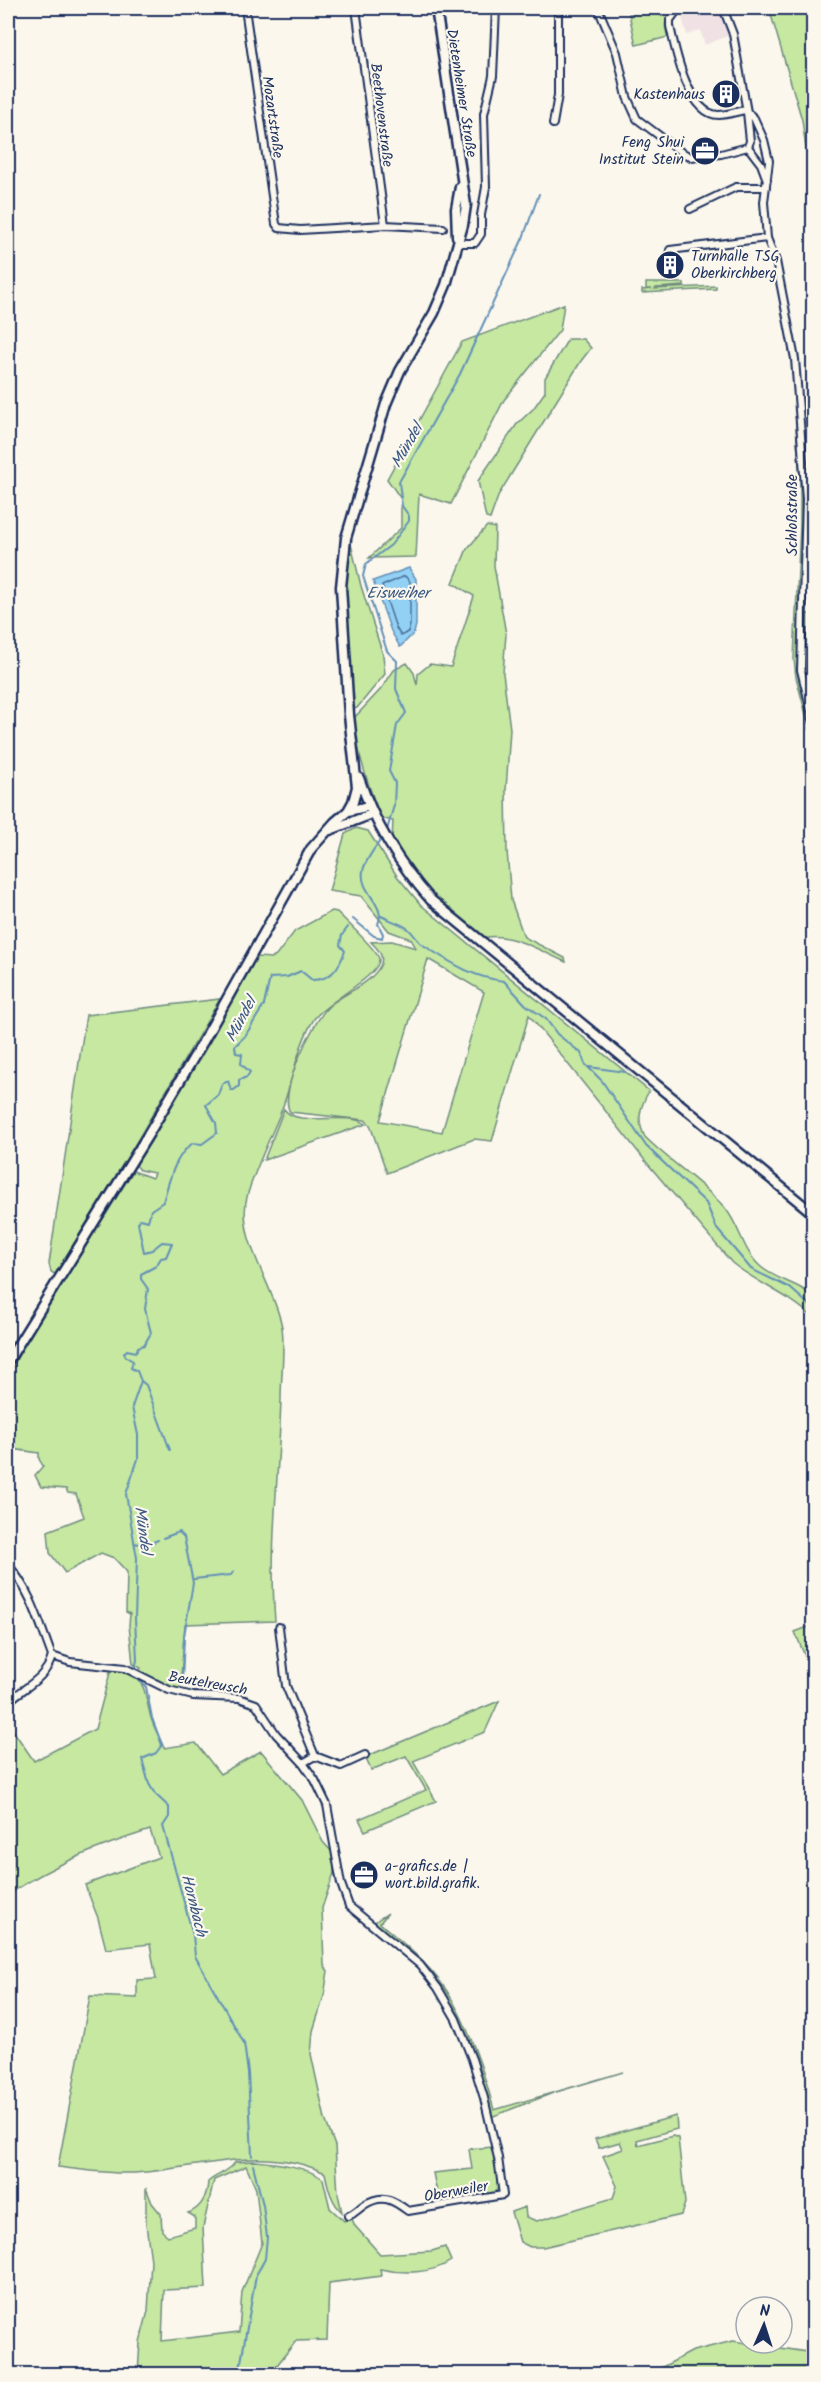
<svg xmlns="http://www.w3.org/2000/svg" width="821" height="2382" viewBox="0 0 821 2382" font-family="Kalam,sans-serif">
	<rect width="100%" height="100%" fill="#fbf7ec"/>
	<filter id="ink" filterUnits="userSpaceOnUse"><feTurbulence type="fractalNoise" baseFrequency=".0167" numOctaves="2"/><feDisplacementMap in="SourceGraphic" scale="12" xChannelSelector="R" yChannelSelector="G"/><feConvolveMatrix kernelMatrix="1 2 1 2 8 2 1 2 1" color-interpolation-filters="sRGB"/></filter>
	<g filter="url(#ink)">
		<path fill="#f0e1e5" d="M683,8H720L730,35L705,45L700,30L687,35L680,10Z"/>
		<path fill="#c6e8a1" stroke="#708c80" stroke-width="1.5" fill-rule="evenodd" d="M653,8H675C665,19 663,23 668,37L636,45L629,14Z
			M769,8H813V200L802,120Z
			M646,283H684V286L656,288L655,289L716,286V289L642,293V290L652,289H646Z
			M564,304L560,330L504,400L451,504L419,494L416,557L369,558L401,528V499L387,479L462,342Z
			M568,339H583L591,348L581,361L499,494L490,519L486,518L478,481L517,424L533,409L545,392V378Z
			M796,425C814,498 796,589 798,664C799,691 813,715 813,741L796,677L794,659L800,524V480Z
			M487,526L495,528L494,566L506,634L503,673L510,729L506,790L507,851L511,900L524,937L565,958L566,962C542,952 509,931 484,938L437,900L412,872L392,840L393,821L381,818C368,786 358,755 353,721L355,717L382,688L394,670L407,663L414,673L417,685L418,674L430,664L451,667L474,596L453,583L467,549Z
			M350,540L361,586L383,655L385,674L357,708L353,709L345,581Z
			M807,614H813V704L808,674L805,672L807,664Z
			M356,828L368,831L397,876L421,905L649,1091C640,1107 636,1120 645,1137C670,1162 701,1181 725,1208C740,1226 743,1252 761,1267C776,1280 798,1283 813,1296V1318C790,1295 758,1284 732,1263L647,1163L529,1015L492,1141L474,1139L387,1173L370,1125L365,1120L290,1112C278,1092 313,1021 329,1006C344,993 371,984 380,966C385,956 378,949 371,942L392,941L416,948L411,939L389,931L361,896L329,891L345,834ZM428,959L484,992L442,1132L380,1121Z
			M332,911L337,912C344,919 379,952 379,959C381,975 325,1003 314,1019C297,1047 293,1079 282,1109C271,1137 257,1164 248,1193C234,1237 274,1283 282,1327C285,1350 281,1376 281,1399C279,1473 269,1548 275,1621L185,1624L180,1690L168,1688L139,1672L141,1668L133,1664L129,1625L130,1614L126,1612L127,1572L114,1558L101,1553L65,1573L50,1553L48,1531L84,1517L76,1494L68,1493L66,1489L41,1487L35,1475L43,1466L39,1459V1453L12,1449L14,1428L8,1420V1376L25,1343L133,1171L152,1178L154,1173L140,1170L136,1165L256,957L272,958L276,956L295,931Z
			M220,999L130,1153L55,1274L51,1272L49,1264L86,1015Z
			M284,1109C298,1129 347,1110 366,1124L264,1160Z
			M813,1625V1664L809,1666L795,1632Z
			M111,1669C148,1677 142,1685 151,1718C154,1728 160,1738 164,1748L196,1743L220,1774L261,1751L302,1800L323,1842L333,1853L334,1873L322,1908L324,1965L328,1971L324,1996L313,2031L311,2054L325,2119L335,2146L338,2194L342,2212C331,2202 328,2187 325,2173C263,2143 199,2169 135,2173C109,2174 84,2170 58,2167L90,1996L137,1998V1980L156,1979L150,1944L106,1949L98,1918L85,1885L159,1857L150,1830C100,1846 51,1865 8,1895V1723L34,1761L95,1729Z
			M499,1701L485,1732L413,1761L436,1801L365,1831L359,1819L426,1790L406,1756L371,1770L365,1757Z
			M388,1913L380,1923C407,1946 436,1970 453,2001C472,2035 484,2072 494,2110L623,2072L553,2093L491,2117L465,2036L419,1962L373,1923Z
			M676,2116L677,2129L637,2140L638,2145L673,2136L678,2138L685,2203L681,2215L543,2247H530L520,2242L511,2212L525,2207L526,2217L537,2221L613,2198L617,2186L603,2156L623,2149L620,2142L599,2148L595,2139Z
			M493,2147L500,2186L493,2194L439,2203L433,2173L472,2169L469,2149Z
			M255,2161C276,2163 306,2166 323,2179L330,2208L344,2221L352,2219L355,2226L380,2254L432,2251L445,2247L451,2261C432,2274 402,2274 380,2269L381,2276L329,2283L327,2340L296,2341L270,2374H138L140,2342L148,2311L151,2261L146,2224V2188L152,2203L161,2214L162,2231L168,2236L195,2228V2217L188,2213C203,2208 207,2195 208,2182C216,2174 230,2172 235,2162ZM246,2166L256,2189L262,2243L242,2292L239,2332L162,2341L164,2290L206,2288L203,2227L214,2180Z
			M733,2341L813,2353V2374H649L693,2351Z"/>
		<path fill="#93d1f4" stroke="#6390b8" stroke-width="1.5" d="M409,568L416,579V625L414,633L400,647L391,631L373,581Z"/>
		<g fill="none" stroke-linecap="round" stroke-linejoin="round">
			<path stroke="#4b709a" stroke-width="1.5" d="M405,576L410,582V624L409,631L401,636L396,628L382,586Z"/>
			<path stroke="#6390b8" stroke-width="2" d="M386,834L394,805L395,783L389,771L397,725L406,713L396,689L397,661L387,651L363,576L366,564L391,545L409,521V516L402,506L399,482L460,374L523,238L539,194
				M381,916C389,920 399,923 407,928C413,932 417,941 423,945C450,962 471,977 504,981L526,1005L546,1019L557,1034L581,1053L585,1064L602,1081L646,1146L706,1203L717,1229L751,1269L790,1288L814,1309
				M353,919L374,936L382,938L383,934L378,924C387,905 359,892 363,871C365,860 375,848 382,838
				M589,1067L625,1072
				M141,1381L146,1385L170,1450
				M163,1538L179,1532L184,1537L193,1583L184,1636L182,1683
				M134,1543L146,1545L158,1540
				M194,1579L231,1575L234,1571
				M135,1668L137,1660L135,1618L137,1558L126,1494L138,1459V1435L132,1407L141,1381L137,1371L131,1368L133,1361L126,1357L124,1353L127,1350L136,1352L138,1347L144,1345L151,1333L145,1309L148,1289L141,1279V1274L156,1266L161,1258L166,1257L172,1243L162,1242L152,1250L144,1252L138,1223L140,1219L148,1221L151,1210L163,1202C169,1182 174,1156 193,1143L202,1144L217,1133L216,1123L206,1105L218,1095L222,1084L228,1081L231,1090H234L239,1086V1080L247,1077L250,1072L241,1064L242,1054L236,1053L235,1046L245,1036L264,1005L270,978L287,977L301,971L312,980C331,980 339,968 345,951L340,945L342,935L348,927
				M135,1676L146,1687L152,1718L162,1745L156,1753L142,1759L149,1784L155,1794L169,1807V1817L163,1826L193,1935L195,1956L244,2043L248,2073L252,2156
				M239,2374L256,2275L265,2259L267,2237L263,2205L253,2165"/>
			<g stroke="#1b2f5e" stroke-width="10">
				<path id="minor" d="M245,8L276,224L279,228L300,230L385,225L443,228
					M356,8L385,225
					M598,8L617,53L627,97L637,119L681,152L691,157L721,154L748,147
					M679,8L670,20V26C675,49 688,115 719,115C728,115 737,111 746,110
					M723,8L733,34L747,112L754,118L764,140L769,161L764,202L767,238L776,261L795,359L806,499L801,670L814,723
					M747,112L750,141L748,147
					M553,124L558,95V8
					M748,147L761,164L767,180
					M690,209L736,187H766
					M457,243H475L481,234V215L486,187L484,114L493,76L496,8
					M670,250L767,238
					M8,1565C31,1590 40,1625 52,1656C47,1678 23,1688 8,1702
					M279,1627L286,1686L315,1756
					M52,1656L70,1662L125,1668L169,1690L193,1696L239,1698L256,1704L276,1734L303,1763L315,1780L327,1805L341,1884L349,1906L420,1965L438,1988L456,2019L472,2059L484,2098L498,2158L503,2195L408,2211C393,2200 383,2193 364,2205C358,2209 356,2213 348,2216
					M303,1763L315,1756L341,1766L365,1755"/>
			</g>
			<g stroke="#1b2f5e" stroke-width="13">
				<path id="secondary" d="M457,236L456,209L460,187
					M359,778C375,825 398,863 431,900L814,1214
					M348,811L369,806
					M330,830L372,814
					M8,1361L148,1135L204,1040L311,849L335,822L348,811L353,802L357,787L349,715L341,587L346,538L386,404L400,371L434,313L446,285L463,225L466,205L436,8"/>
			</g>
			<use href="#minor" stroke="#fbf7ec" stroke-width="6"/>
			<use href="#secondary" stroke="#fbf7ec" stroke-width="8"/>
		</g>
	</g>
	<defs>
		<g id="building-disc" transform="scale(1.5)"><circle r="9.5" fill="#1b2f5e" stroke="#fbf7ec"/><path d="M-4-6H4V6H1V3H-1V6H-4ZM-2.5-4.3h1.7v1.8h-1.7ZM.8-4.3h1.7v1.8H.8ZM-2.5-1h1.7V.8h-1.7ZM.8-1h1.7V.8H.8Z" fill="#fff"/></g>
		<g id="office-disc" transform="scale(1.5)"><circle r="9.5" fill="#1b2f5e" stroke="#fbf7ec"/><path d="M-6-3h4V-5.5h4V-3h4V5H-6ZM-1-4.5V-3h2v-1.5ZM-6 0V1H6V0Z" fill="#fff"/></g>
	</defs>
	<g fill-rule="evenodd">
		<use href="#building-disc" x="726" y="94"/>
		<use href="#office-disc" x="705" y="151"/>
		<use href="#building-disc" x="670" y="265"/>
		<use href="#office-disc" x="364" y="1875"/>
	</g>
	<g text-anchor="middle" stroke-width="4.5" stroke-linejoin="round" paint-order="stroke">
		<g font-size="15" fill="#1b2f5e" stroke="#fbf7ec">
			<text transform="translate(462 93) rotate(81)" y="5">Dietenheimer Straße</text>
			<text transform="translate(382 115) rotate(83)" y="5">Beethovenstraße</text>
			<text transform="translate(273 117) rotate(82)" y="5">Mozartstraße</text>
			<text transform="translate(792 515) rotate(-90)" y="5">Schloßstraße</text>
			<text transform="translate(208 1683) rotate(10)" y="5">Beutelreusch</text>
			<text transform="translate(456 2191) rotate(-10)" y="5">Oberweiler</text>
		</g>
		<g font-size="15" fill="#1b2f5e" stroke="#fbf7ec" text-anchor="end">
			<text x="705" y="99">Kastenhaus</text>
			<text x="684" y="147">Feng Shui<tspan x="684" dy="17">Institut Stein</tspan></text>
			<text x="691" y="261" text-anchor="start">Turnhalle TSG<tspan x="691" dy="17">Oberkirchberg</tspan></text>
			<text x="385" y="1871" text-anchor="start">a-grafics.de |<tspan x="385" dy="17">wort.bild.grafik.</tspan></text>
		</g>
		<g font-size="16" font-style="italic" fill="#395884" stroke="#fbf7ec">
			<text transform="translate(406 445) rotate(-60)" y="6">Mündel</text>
			<text x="398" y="598">Eisweiher</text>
			<text transform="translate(240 1019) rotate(-62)" y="6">Mündel</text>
			<text transform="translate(144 1530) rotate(82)" y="6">Mündel</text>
			<text transform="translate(195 1905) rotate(76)" y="6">Hornbach</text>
		</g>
	</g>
	<rect width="821" height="2382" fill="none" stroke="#fbf7ec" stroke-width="30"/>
	<rect x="15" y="15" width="791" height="2352" fill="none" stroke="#1b2f5e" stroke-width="2" filter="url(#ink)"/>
	<g transform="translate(764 2325) rotate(3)"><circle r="28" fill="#fbf7ec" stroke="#a1a7b3" stroke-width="1.5"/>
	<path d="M0-4.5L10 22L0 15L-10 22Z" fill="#1b2f5e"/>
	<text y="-9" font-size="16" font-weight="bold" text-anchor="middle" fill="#1b2f5e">N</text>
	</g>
</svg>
